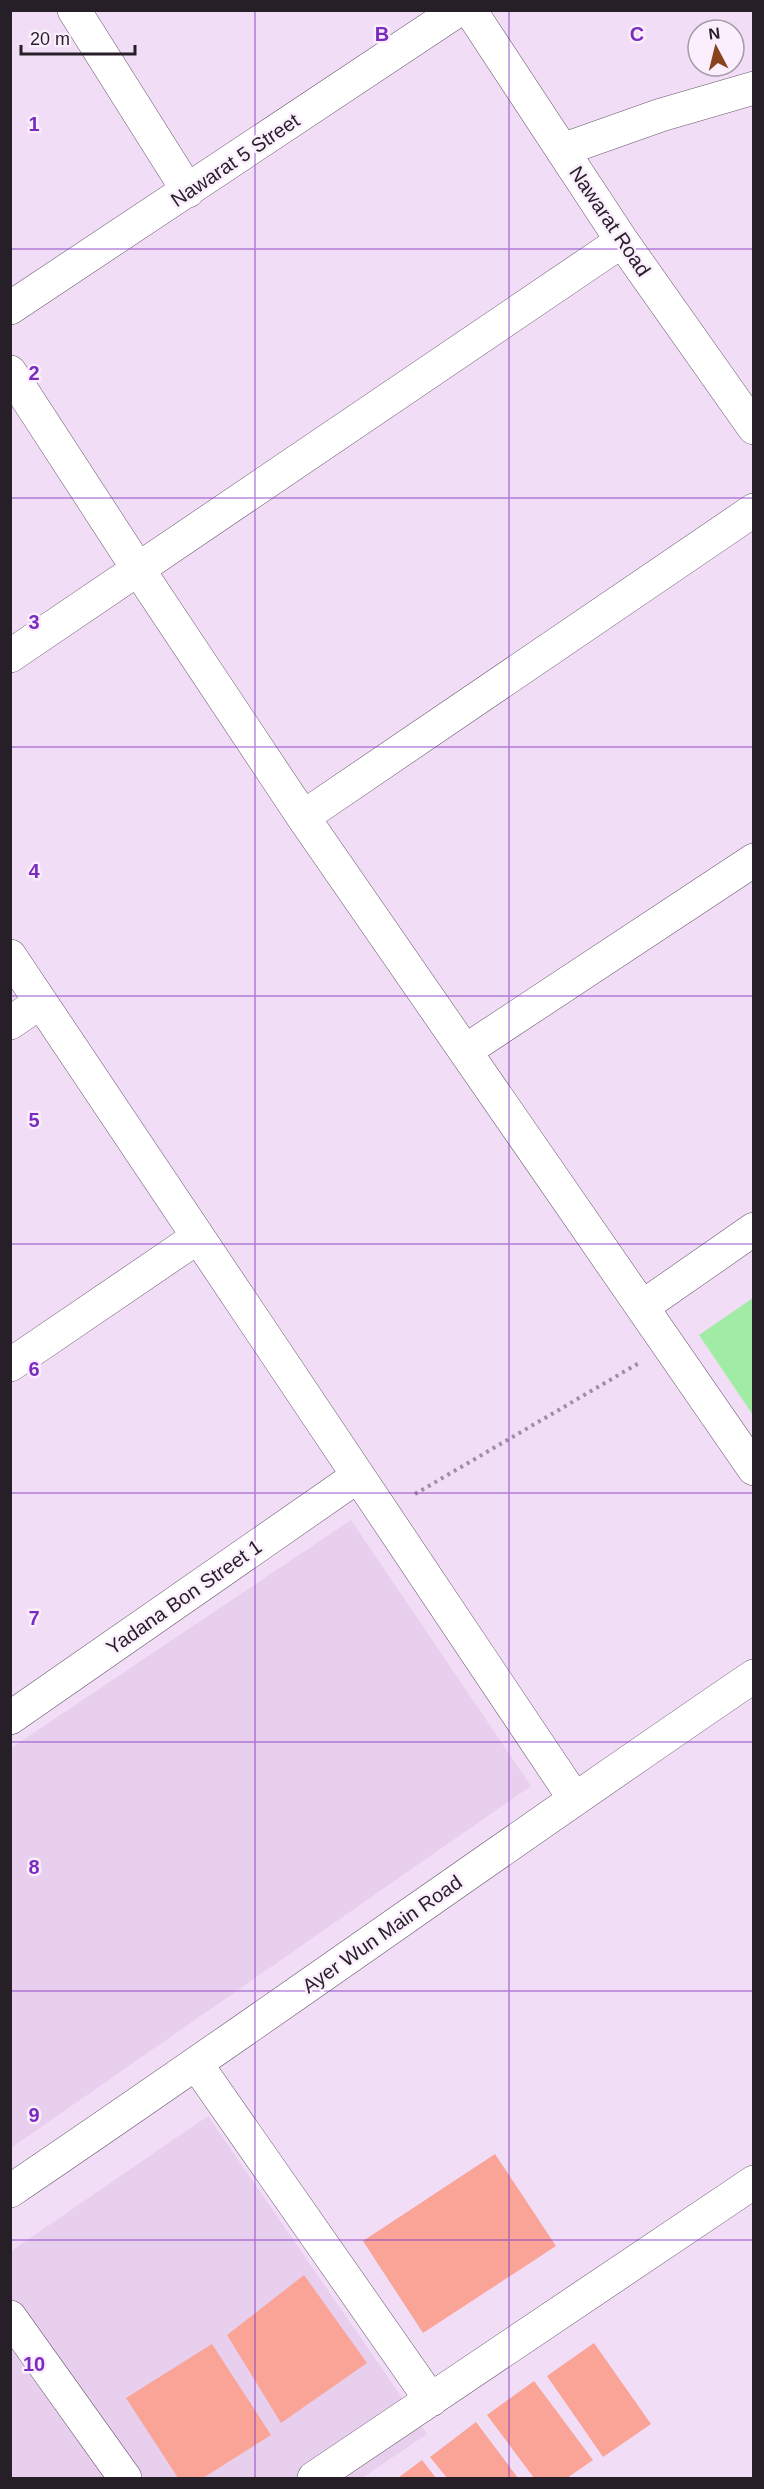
<svg xmlns="http://www.w3.org/2000/svg" width="764" height="2489" viewBox="0 0 764 2489" font-family="Arial,sans-serif">
	<rect width="100%" height="100%" fill="#f2ddf7"/>
	<path fill="#e9cfee" d="M351,1520L531,1786L11,2148V1748Z
		M208,2116L427,2434L362,2478H11V2251Z"/>
	<path fill="#a1eca4" d="M753,1298V1415L699,1335Z"/>
	<path fill="#f9a497" d="M495,2154L556,2246L423,2333L363,2241Z
		M304,2275L367,2363L281,2423L227,2335Z
		M594,2343L651,2424L603,2457L547,2376Z
		M212,2344L271,2435L203,2478H178L126,2398Z
		M534,2381L593,2460L567,2478H534L487,2415Z
		M476,2422L518,2478H447L430,2457Z
		M422,2460L436,2478H398Z"/>
	<g fill="none" stroke-linecap="round" stroke-linejoin="round">
		<g stroke="#67566b" stroke-width="34">
			<path id="street" d="M74,10L188,191
				M470,10L622,241L754,428
				M562,150L661,115L754,88
				M10,308L458,10
				M10,372L138,569L303,817L754,1469
				M10,656L622,241
				M303,817L754,510
				M10,956L574,1798
				M10,1023L41,1002
				M465,1051L754,860
				M642,1307L754,1229
				M10,1365L198,1237
				M10,1718L358,1476
				M197,2065L431,2400
				M10,2317L125,2478
				M314,2478L754,2182"/>
		</g>
		<g stroke="#67566b" stroke-width="34">
			<path id="secondary" d="M10,2191C260,2022 504,1846 754,1676"/>
		</g>
		<path stroke="#9f8fa3" stroke-width="4" stroke-dasharray="3 4.5" stroke-linecap="butt" d="M415,1494L639,1363"/>
		<use href="#street" stroke="#fff" stroke-width="33"/>
		<use href="#secondary" stroke="#fff" stroke-width="33"/>
	</g>
	<path fill="none" stroke="#7b2cbf" stroke-width="1.5" stroke-opacity="0.55" d="M255,10V2478M509,10V2478M10,249H754M10,498H754M10,747H754M10,996H754M10,1244H754M10,1493H754M10,1742H754M10,1991H754M10,2240H754"/>
	<g text-anchor="middle" stroke-width="5" stroke-linejoin="round" paint-order="stroke">
		<g font-size="20" fill="#271f28" stroke="#fbeefd">
			<text transform="translate(235 160) rotate(-34)" y="7">Nawarat 5 Street</text>
			<text transform="translate(610 221) rotate(56)" y="7">Nawarat Road</text>
			<text transform="translate(184 1597) rotate(-35)" y="7">Yadana Bon Street 1</text>
			<text transform="translate(382 1934) rotate(-35)" y="7">Ayer Wun Main Road</text>
		</g>
	</g>
	<g font-size="20" text-anchor="middle" font-weight="bold" fill="#7b2cbf" stroke="#fbeefd" stroke-width="5" stroke-linejoin="round" paint-order="stroke">
		<text x="382" y="41">B</text>
		<text x="637" y="41">C</text>
		<text x="34" y="131">1</text>
		<text x="34" y="380">2</text>
		<text x="34" y="629">3</text>
		<text x="34" y="878">4</text>
		<text x="34" y="1127">5</text>
		<text x="34" y="1376">6</text>
		<text x="34" y="1625">7</text>
		<text x="34" y="1874">8</text>
		<text x="34" y="2122">9</text>
		<text x="34" y="2371">10</text>
	</g>
	<rect width="764" height="2489" fill="none" stroke="#271f28" stroke-width="24"/>
	<g transform="translate(716 48) rotate(353)"><circle r="28" fill="#fbeefd" stroke="#a69ba8" stroke-width="1.5"/>
	<path d="M0-4.5L10 22L0 15L-10 22Z" fill="#89431d"/>
	<text y="-9" font-size="16" font-weight="bold" text-anchor="middle" fill="#271f28">N</text>
	</g>
	<path d="M21 45v9h114v-9" fill="none" stroke="#271f28" stroke-width="3"/>
	<text x="30" y="45" font-size="18" fill="#271f28" stroke="#fbeefd" stroke-width="4.5" paint-order="stroke">20 m</text>
</svg>
